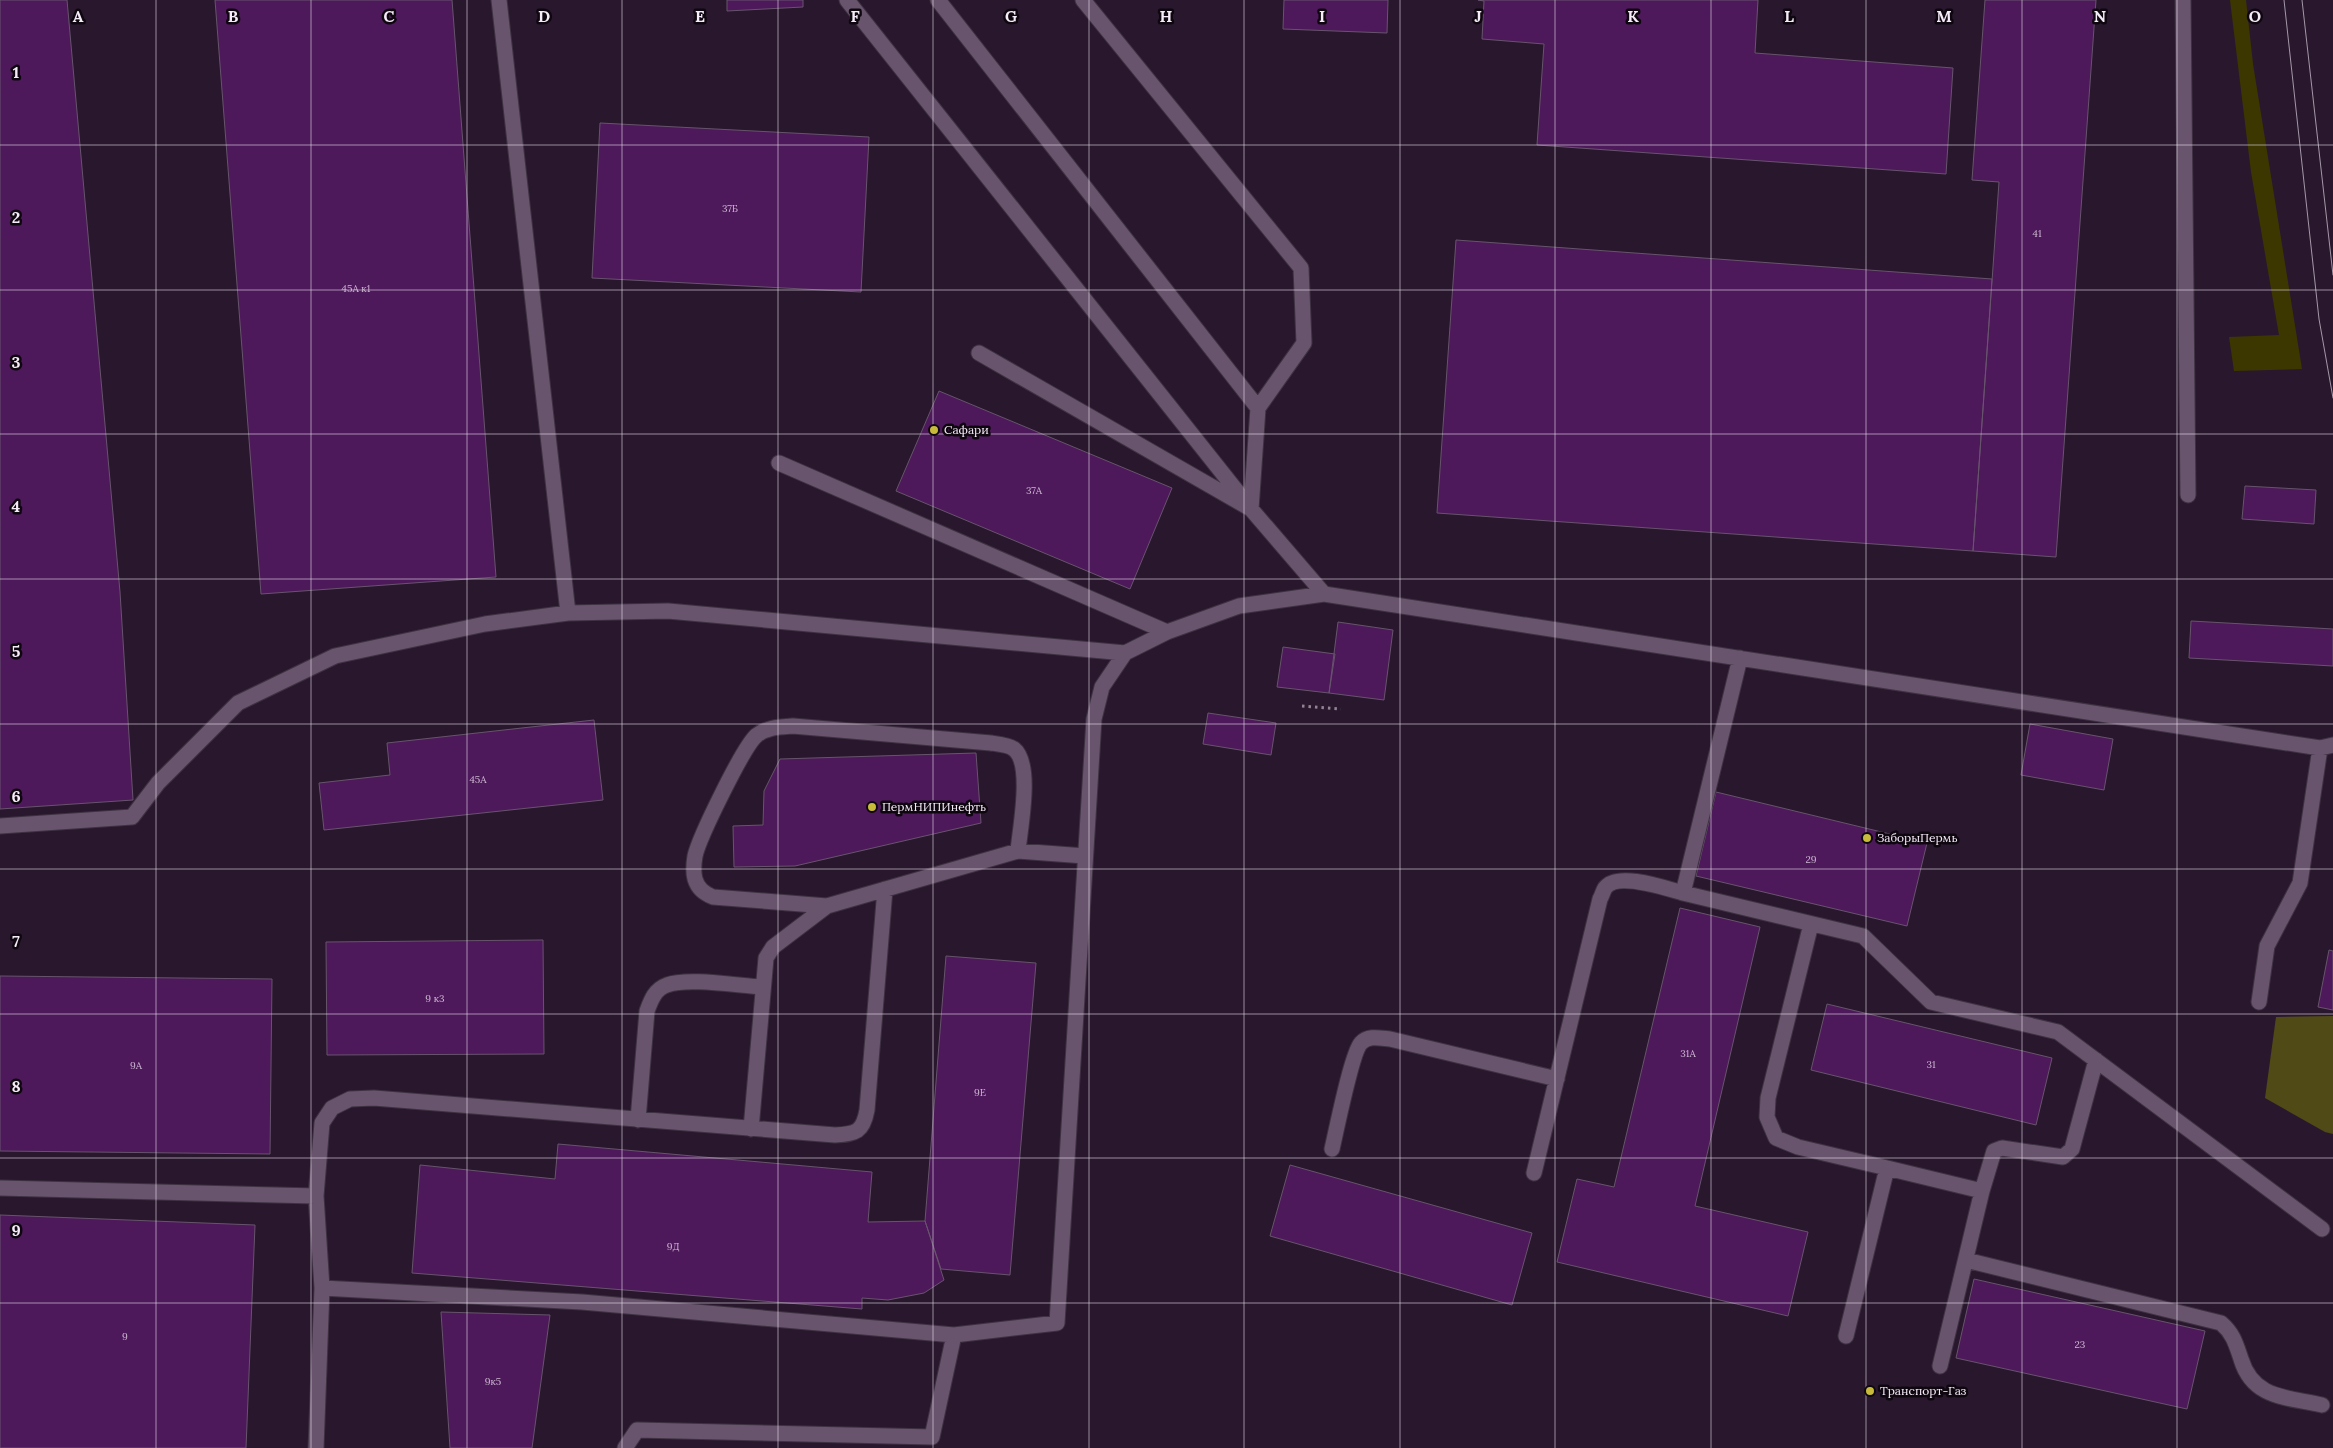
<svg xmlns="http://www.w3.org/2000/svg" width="2333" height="1448" viewBox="0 0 2333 1448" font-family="Lora,serif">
	<rect width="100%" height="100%" fill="#29182d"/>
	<path fill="#3c3700" d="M2230,0H2246L2253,64L2302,369L2234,371L2229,337L2279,335L2251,172Z"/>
	<path fill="#504a16" d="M2333,1016V1134L2325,1132L2265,1098L2276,1017Z"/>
	<path fill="#4d195a" stroke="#67546c" d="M0,0H67L120,592L133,800L0,809Z
		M215,0H452L496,577L261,594Z
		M727,0H803V7L727,11Z
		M1284,0H1388L1387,33L1283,29Z
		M1478,0H1758L1755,53L1953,68L1946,174L1537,145L1544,44L1482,39L1484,1Z
		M1985,0H2096L2056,557L1973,551L1999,182L1972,180Z
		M600,123L869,137L861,292L592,278Z
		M1456,240L1992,279L1973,551L1437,513Z
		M939,391L1172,488L1130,589L896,491Z
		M2245,486L2316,490L2314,524L2242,519Z
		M2191,621L2333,629V666L2189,658Z
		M1338,622L1393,630L1384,700L1329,693Z
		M1283,647L1335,654L1329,693L1277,687Z
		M1208,713L1276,723L1271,755L1203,744Z
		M594,720L603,800L324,830L319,783L390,775L387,743Z
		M2030,724L2113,739L2104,790L2021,775Z
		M976,753L981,823L795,866L734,867L733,826L763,825L764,791L780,759Z
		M1716,792L1927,843L1907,926L1696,876Z
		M1680,908L1760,927L1695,1206L1808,1232L1788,1316L1557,1262L1577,1179L1614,1187Z
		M543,940L544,1054L327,1055L326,942Z
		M2329,950L2333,951V1010L2318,1007Z
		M946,956L1036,963L1010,1275L941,1269L925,1221Z
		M0,976L272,979L270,1154L0,1151Z
		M1827,1004L2052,1058L2036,1125L1811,1070Z
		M558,1144L872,1172L868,1222L925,1221L944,1280L924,1293L888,1300L862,1298V1309L412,1273L420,1165L555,1179Z
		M1290,1165L1532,1233L1512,1305L1270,1236Z
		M0,1215L255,1225L246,1448H0Z
		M1974,1279L2205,1331L2187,1409L1956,1358Z
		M441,1312L550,1315L532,1448H450Z"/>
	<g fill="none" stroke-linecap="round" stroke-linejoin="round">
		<g stroke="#3f3243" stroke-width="17">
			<path id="minor" d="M499,0L568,613
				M847,0L1251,509L1324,594
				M938,0L1258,408L1251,509L979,353
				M1083,0L1301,268L1304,343L1258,408
				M2183,0L2188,495
				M779,463L1167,632
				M1740,658L1683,893L1863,936L1931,1002L2058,1032L2322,1229
				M0,826L132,817L158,783L238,703L335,656L485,624L568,613L668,611L1125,653L1167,632L1239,606L1324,594L2320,748L2333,745
				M1018,851C1020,828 1033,764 1014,749C1009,745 998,744 991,743L793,726C779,727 768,727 757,735C744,745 699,838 695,856C694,862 693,872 695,879C698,889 704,893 713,897L827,906L1018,851L1085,856
				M1811,924L1768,1098L1767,1117L1776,1138L1798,1147L1887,1168L1846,1336
				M2259,1002L2267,946L2300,883L2320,748
				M638,1120L647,1011C651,1000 655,989 667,985C688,977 739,986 763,987
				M751,1129L766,958L773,947L827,906
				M1332,1149C1336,1132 1352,1052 1361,1043C1368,1035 1380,1038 1390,1039L1557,1079
				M1887,1168L1982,1191L1940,1366
				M1534,1173L1600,899C1602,896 1603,891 1605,888C1617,871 1665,888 1683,893
				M0,1188L316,1196L322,1288
				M1982,1191L1994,1151L2002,1148L2063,1157L2072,1149L2096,1060
				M316,1196L322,1123L332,1108L350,1099L374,1098L835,1135C856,1134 863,1132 867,1110L885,889
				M1966,1260L2221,1323C2233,1333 2236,1344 2241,1359C2253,1399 2287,1397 2322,1405
				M316,1448L322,1288L582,1302L954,1335L1057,1323L1094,719L1102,687L1125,653
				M625,1448L637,1430L932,1437L954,1335"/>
		</g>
		<path stroke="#918394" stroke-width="3" stroke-dasharray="2.5 4" stroke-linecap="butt" d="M1302,706L1341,709"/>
		<use href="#minor" stroke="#68556d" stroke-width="15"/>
		<path stroke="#a598a9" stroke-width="1" d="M2284,0L2319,319L2333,398
			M2302,0L2333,275"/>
	</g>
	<path fill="none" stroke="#f6ebf9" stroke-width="1" stroke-opacity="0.55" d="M156,0V1448M311,0V1448M467,0V1448M622,0V1448M778,0V1448M933,0V1448M1089,0V1448M1244,0V1448M1400,0V1448M1555,0V1448M1711,0V1448M1866,0V1448M2022,0V1448M2177,0V1448M0,145H2333M0,290H2333M0,434H2333M0,579H2333M0,724H2333M0,869H2333M0,1014H2333M0,1158H2333M0,1303H2333"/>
	<g fill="#c8bb3b" stroke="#0e070f" stroke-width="2">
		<circle cx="934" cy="430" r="5"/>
		<circle cx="872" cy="807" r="5"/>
		<circle cx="1867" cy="838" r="5"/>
		<circle cx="1870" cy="1391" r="5"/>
	</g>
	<g text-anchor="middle" stroke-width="5" stroke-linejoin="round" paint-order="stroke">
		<g font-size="10" fill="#ccb6d1">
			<text x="730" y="212">37Б</text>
			<text x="2037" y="237">41</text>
			<text x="356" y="292">45А к1</text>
			<text x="1034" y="494">37А</text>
			<text x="478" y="783">45А</text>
			<text x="1811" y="863">29</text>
			<text x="435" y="1002">9 к3</text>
			<text x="1688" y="1057">31А</text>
			<text x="1931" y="1068">31</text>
			<text x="136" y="1069">9А</text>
			<text x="980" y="1096">9Е</text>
			<text x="673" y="1250">9Д</text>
			<text x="125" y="1340">9</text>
			<text x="2080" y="1348">23</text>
			<text x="493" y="1385">9к5</text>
		</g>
		<g font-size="12" fill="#f6ebf9" stroke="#0e070f" text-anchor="start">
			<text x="944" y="434">Сафари</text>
			<text x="882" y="811">ПермНИПИнефть</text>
			<text x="1877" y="842">ЗаборыПермь</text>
			<text x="1880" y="1395">Транспорт-Газ</text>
		</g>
	</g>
	<g font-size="16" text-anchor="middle" font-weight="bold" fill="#f6ebf9" stroke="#0e070f" stroke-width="5" stroke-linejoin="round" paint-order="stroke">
		<text x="78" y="22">A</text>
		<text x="233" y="22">B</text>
		<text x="389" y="22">C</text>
		<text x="544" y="22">D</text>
		<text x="700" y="22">E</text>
		<text x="855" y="22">F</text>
		<text x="1011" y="22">G</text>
		<text x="1166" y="22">H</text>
		<text x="1322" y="22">I</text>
		<text x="1478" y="22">J</text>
		<text x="1633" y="22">K</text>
		<text x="1789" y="22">L</text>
		<text x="1944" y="22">M</text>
		<text x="2100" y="22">N</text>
		<text x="2255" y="22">O</text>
		<text x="16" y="78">1</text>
		<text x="16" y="223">2</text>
		<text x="16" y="368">3</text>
		<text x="16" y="512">4</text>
		<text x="16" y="657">5</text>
		<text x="16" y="802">6</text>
		<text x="16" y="947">7</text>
		<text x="16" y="1092">8</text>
		<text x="16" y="1236">9</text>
	</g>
</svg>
